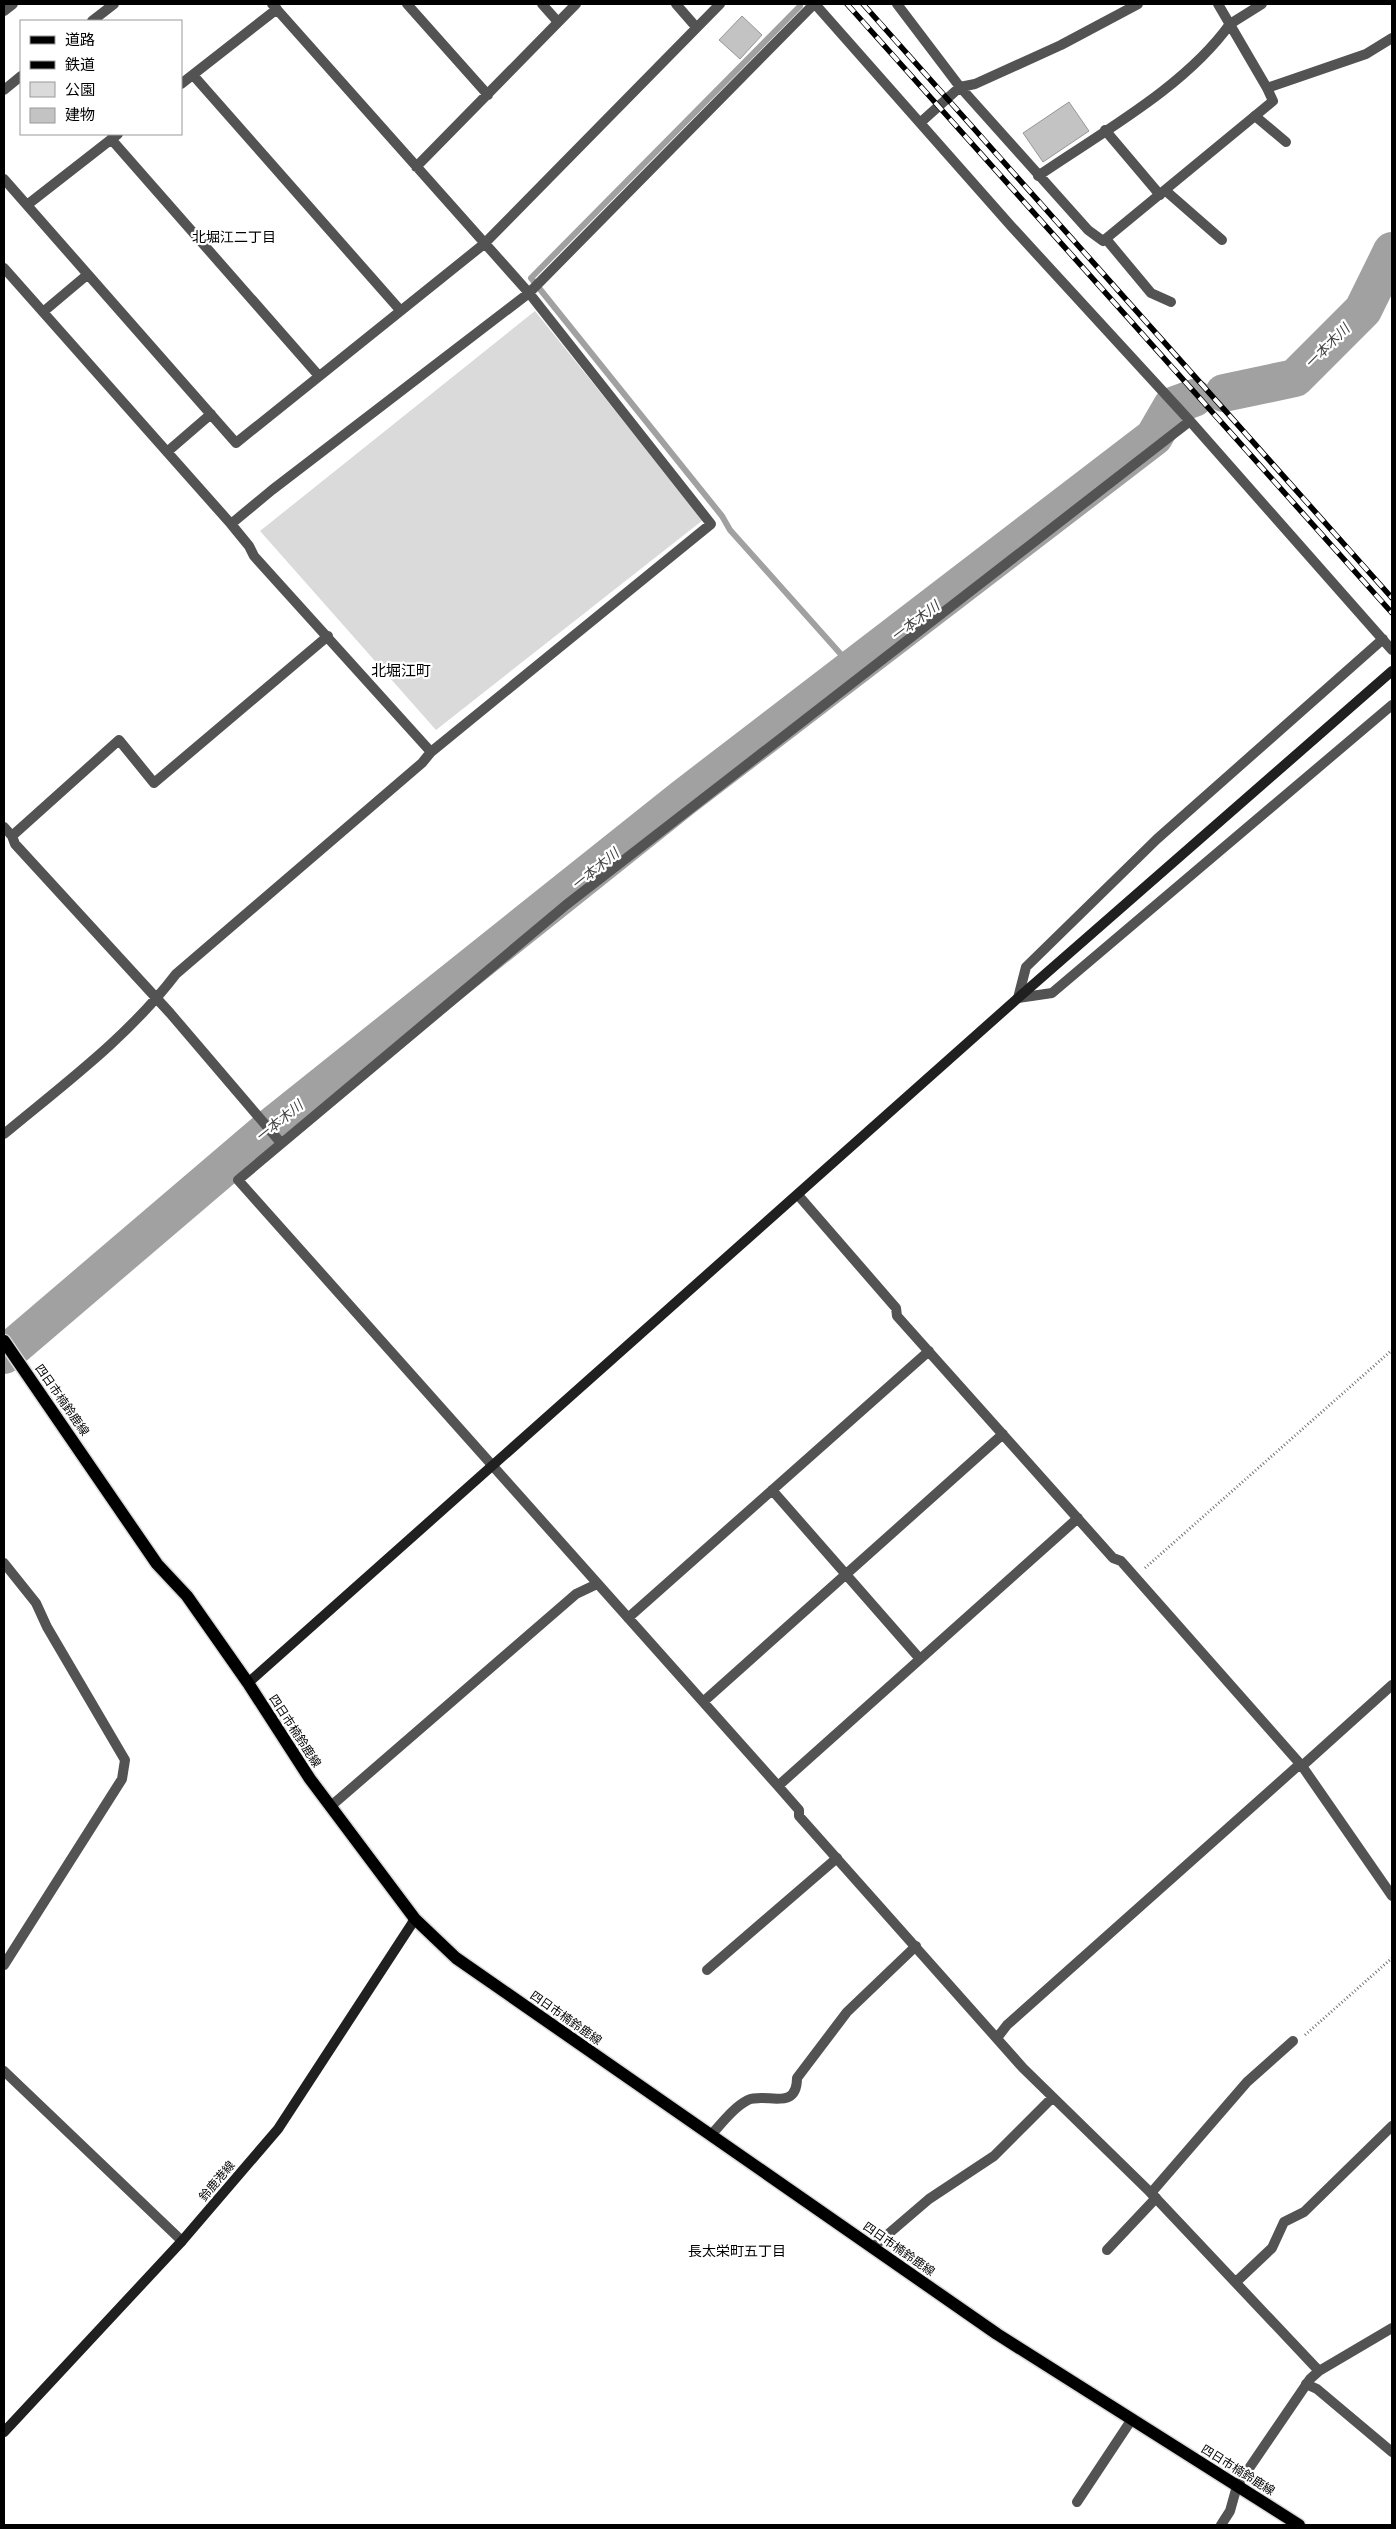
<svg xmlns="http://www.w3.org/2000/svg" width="1396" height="2529" viewBox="0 0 1396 2529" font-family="Signika,'Noto Sans JP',sans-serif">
	<rect width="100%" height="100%" fill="#fff"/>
	<path fill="#dadada" d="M535,311L703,520L436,730L260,531Z"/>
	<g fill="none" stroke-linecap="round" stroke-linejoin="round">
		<path stroke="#a1a1a1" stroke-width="6" d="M800,6L531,278L722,516L730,530L846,660"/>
		<path stroke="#a1a1a1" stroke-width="38" d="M1224,393L1295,378L1363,310L1392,251
			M4,1355L277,1122L683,798L1154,437L1172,406L1194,398"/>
	</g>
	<path fill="#c3c3c3" stroke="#979797" d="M742,16L762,35L740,59L719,40Z
		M1069,102L1089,131L1043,162L1023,133Z"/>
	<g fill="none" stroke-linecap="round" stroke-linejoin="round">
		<g stroke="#dbdbdb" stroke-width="15">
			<path id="primary" d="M4,1341L157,1564L187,1596L248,1683L310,1779L415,1919L456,1958L997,2334L1299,2525"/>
		</g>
		<path stroke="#757575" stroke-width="3" stroke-dasharray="1 2.5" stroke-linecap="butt" d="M1145,1568L1392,1350
			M1305,2035L1392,1958"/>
		<path stroke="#535353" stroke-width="10" d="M1230,24L1262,4
			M1255,116L1286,142
			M1105,130L1160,195
			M1166,191L1222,240
			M1106,239L1151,293L1171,302
			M707,1970L837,1858
			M711,2135C722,2123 734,2107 748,2100C766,2092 797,2112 797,2078L847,2012L916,1946
			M1151,2193L1247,2082L1293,2041
			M1107,2250L1156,2198
			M1306,2384L1317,2389L1392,2452
			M1077,2502L1132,2419"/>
		<path stroke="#535353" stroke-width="10" d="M407,4L488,95
			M542,4L558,22
			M676,4L696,27
			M815,4L1011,226L1190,421L1392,650
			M897,4L960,87L1088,230L1103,241L1273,101L1267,88L1366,54L1392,38
			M1218,4L1267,88
			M4,11L13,4
			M92,21L114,4
			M193,75L400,310
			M181,84L277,9
			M4,90L21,76
			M921,122L960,87L975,84L1061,45L1138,4
			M111,139L319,376
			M416,167L576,4
			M1038,176C1102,132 1185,87 1230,24
			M4,179L236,443L484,244L720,4
			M27,205L118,134
			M4,268L231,524L249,546L254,556L431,752
			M43,312L87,275
			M1190,421L566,905L238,1180L778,1786L799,1810V1816L1023,2068L1151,2193L1319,2371
			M167,452L211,414
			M231,524L272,490L529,293L814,4
			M1383,639L1157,839L1026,967L1018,998L1052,993L1392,705
			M4,827L12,836L15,844L170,1013L281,1143
			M12,836L119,740L154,783L328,636
			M4,1134C64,1084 128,1037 176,974L422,763L431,752L711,524L529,293L272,4
			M798,1195L896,1308L897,1316L1113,1558L1121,1561L1302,1766L1392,1896
			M772,1490L920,1659
			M4,1563L36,1603L47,1627L125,1760L122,1779L4,1965
			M628,1618L929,1351
			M703,1702L1003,1434
			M1302,1766L1392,1685
			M778,1786L1078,1518
			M331,1806L576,1594L597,1584
			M997,2038L1007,2025L1300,1764
			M4,2071L182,2241
			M873,2247L929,2199L994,2156L1052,2098
			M1236,2282L1272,2248L1284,2222L1304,2212L1392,2126
			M1221,2525L1230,2511L1237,2486L1310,2379L1319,2371L1392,2328"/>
		<path stroke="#202020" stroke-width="10" d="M248,1683L1018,998L1392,671
			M4,2432L182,2241L278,2129L415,1919"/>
		<use href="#primary" stroke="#000" stroke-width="12"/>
		<g stroke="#000" stroke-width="5.5">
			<path id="rail" d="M847,4L1392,613
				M863,4L1392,598"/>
		</g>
		<use href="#rail" stroke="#fff" stroke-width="4" stroke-dasharray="11" stroke-linecap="butt"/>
	</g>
	<g text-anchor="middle" stroke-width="4.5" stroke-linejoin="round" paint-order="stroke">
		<g font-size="12" fill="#000" stroke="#fff">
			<text transform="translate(62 1400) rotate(55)" y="4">四日市楠鈴鹿線</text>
			<text transform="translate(295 1731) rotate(57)" y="4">四日市楠鈴鹿線</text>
			<text transform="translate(566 2018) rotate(35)" y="4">四日市楠鈴鹿線</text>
			<text transform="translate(217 2181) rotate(-50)" y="4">鈴鹿港線</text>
			<text transform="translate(899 2249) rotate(35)" y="4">四日市楠鈴鹿線</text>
			<text transform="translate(1238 2470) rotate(32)" y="4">四日市楠鈴鹿線</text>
		</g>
		<g font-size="14" fill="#000" stroke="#fff">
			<text x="234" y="242">北堀江二丁目</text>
			<text x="737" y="2256">長太栄町五丁目</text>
		</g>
		<g font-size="14" font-style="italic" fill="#424242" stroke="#fff">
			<text transform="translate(1327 346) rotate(-45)" y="5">一本木川</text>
			<text transform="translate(915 621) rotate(-37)" y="5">一本木川</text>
			<text transform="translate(595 869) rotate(-39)" y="5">一本木川</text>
			<text transform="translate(279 1121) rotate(-39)" y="5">一本木川</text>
		</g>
		<g font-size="15" fill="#000" stroke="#fff">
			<text x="401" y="676">北堀江町</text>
		</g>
	</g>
	<rect width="1396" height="2529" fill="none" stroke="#000000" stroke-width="10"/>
	<rect x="20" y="20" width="162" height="115" fill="#ffffff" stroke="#999999"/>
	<rect x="30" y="36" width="25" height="8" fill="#000000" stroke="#999999"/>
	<text x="65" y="45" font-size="15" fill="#000000">道路</text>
	<rect x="30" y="61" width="25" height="8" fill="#000000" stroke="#999999"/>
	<text x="65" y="70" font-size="15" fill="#000000">鉄道</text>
	<rect x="30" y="82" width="25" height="15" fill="#dadada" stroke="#999999"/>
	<text x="65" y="95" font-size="15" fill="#000000">公園</text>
	<rect x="30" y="108" width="25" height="15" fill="#c3c3c3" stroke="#999999"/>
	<text x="65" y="120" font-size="15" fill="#000000">建物</text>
</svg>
